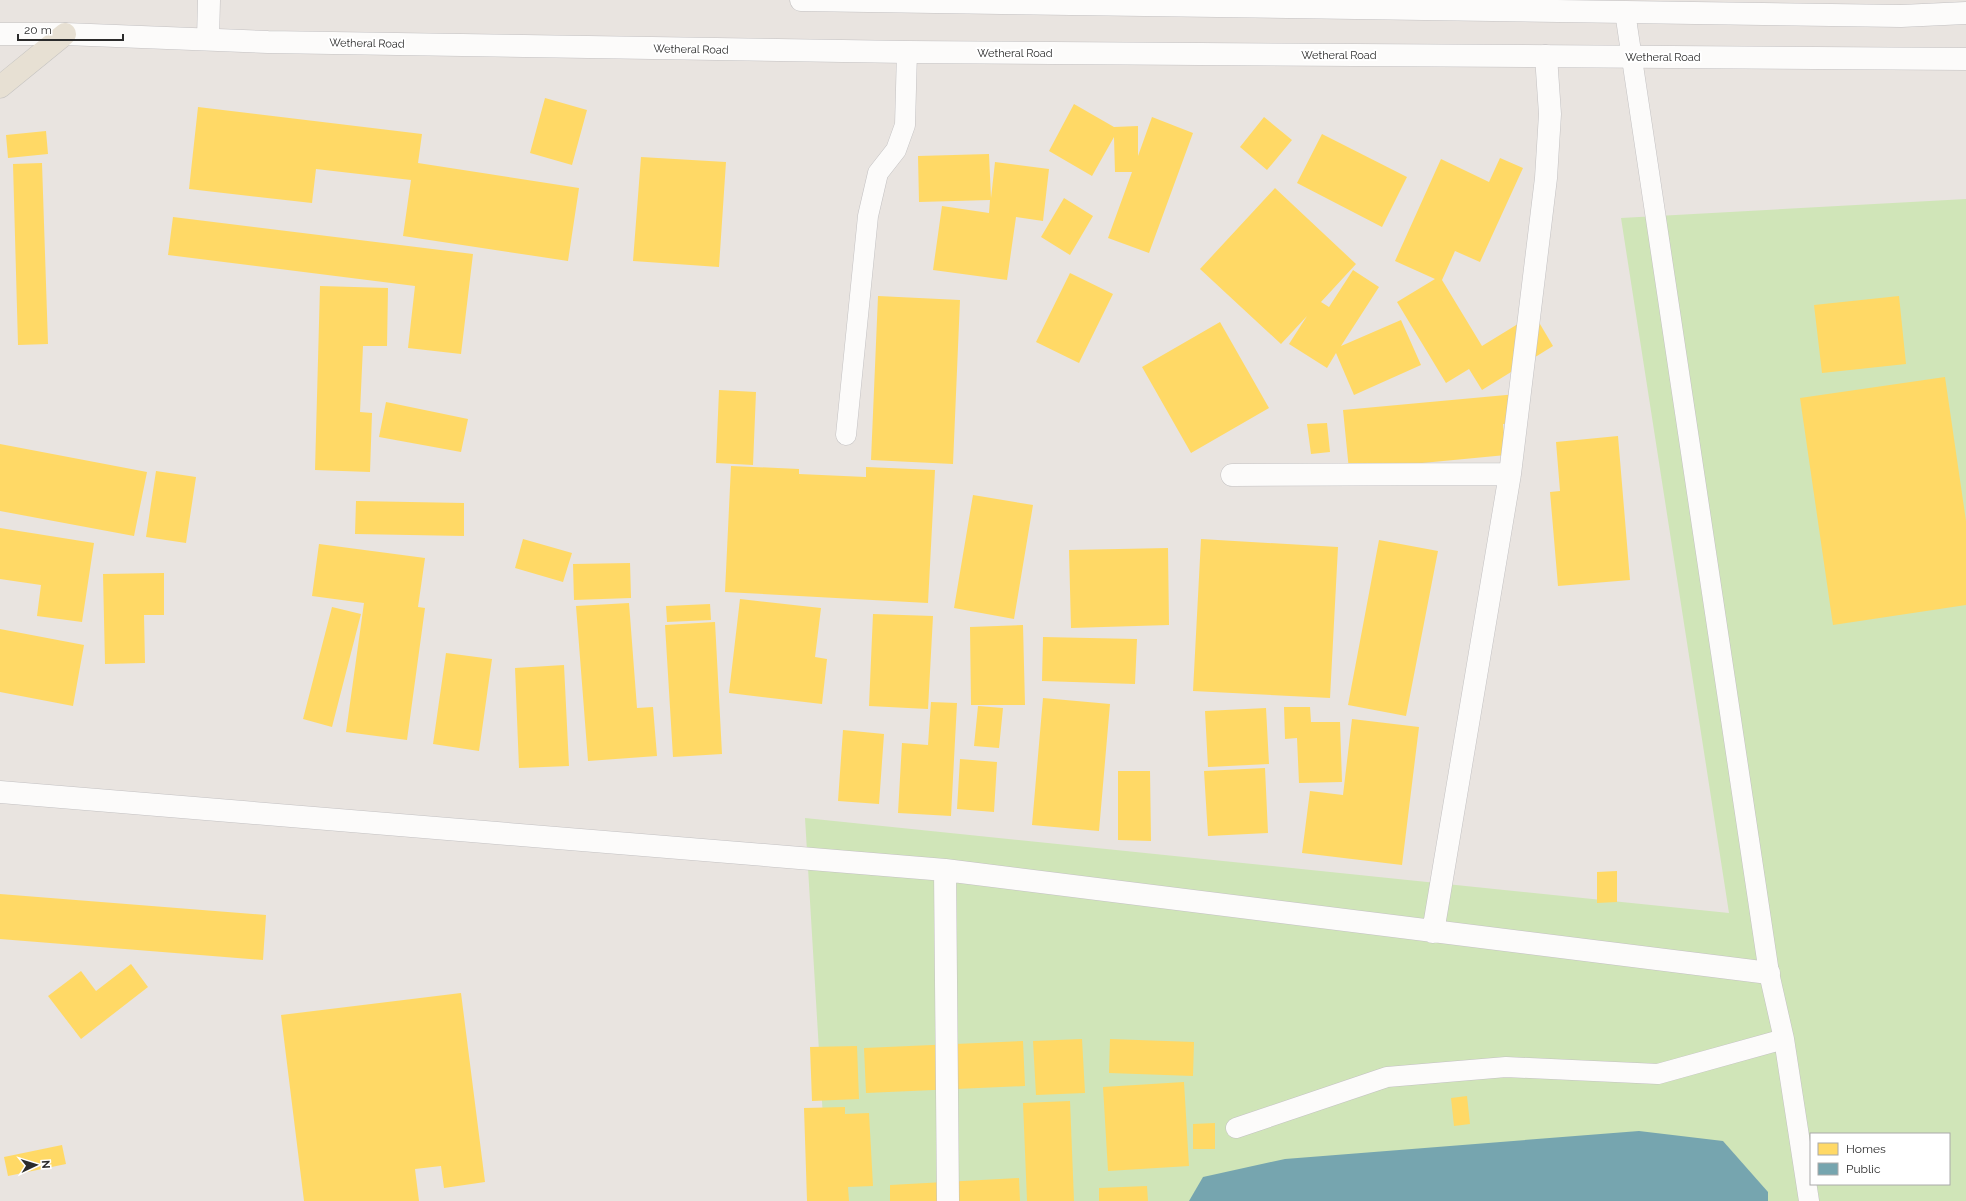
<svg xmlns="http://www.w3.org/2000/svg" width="1966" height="1201" viewBox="0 0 1966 1201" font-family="Raleway,sans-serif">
	<rect width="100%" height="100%" fill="#e9e4e0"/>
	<path fill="#d0e5b8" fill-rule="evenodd" d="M1966,199V1201H828L805,818L1729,913L1621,218ZM1811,1134H1949V1184H1811Z"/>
	<path fill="#ffd966" d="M545,98L587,110L572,165L530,153Z
		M1074,104L1114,127L1138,126V156L1152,117L1193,133L1149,253L1108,238L1132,172H1115L1114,137L1092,176L1049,151Z
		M198,107L422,134L418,163L579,188L568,261L403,236L411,180L316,169L312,203L189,189Z
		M1264,117L1292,140L1267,170L1240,147Z
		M46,131L48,154L8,158L6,135Z
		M1322,134L1407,177L1382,227L1297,183Z
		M989,154L991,198L995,162L1049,169L1043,221L1016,217L1007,280L933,270L942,206L989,213L990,200L919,202L918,156Z
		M641,157L726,162L719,267L633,261Z
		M1500,158L1523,168L1480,262L1455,251L1442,280L1482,346L1534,314L1553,346L1482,390L1469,369L1446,383L1397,302L1435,279L1395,261L1441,159L1489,182Z
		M42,163L48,344L18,345L13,164Z
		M1275,188L1356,264L1321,302L1329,307L1353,270L1379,287L1341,346L1401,320L1421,365L1354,395L1336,353L1327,368L1289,344L1307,316L1281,344L1200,269Z
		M1064,198L1093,216L1070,255L1041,237Z
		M173,217L473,254L461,354L408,348L415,286L168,255Z
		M1070,273L1113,294L1079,363L1036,342Z
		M320,286L388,288L387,346H363L360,412L372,413L370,472L315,470Z
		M878,296L960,300L953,464L871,460Z
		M1899,296L1906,364L1822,373L1814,305Z
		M1220,322L1269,408L1191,453L1142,367Z
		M1945,377L1966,521V605L1833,625L1800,398Z
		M719,390L756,392L753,465L716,463Z
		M1517,394L1519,423L1503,424L1506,455L1349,470L1343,410Z
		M386,402L468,419L461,452L379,437Z
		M1327,423L1330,452L1311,454L1307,424Z
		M1618,436L1630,580L1558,586L1550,492L1560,491L1556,442Z
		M0,444L147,472L134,536L0,511Z
		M731,466L799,469V474L866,477V467L935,470L928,603L725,592Z
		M156,471L196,477L186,543L146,537Z
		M973,495L1033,505L1014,619L954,608Z
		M356,501L464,503V536L355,534Z
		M0,528L94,543L82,622L37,616L41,585L0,579Z
		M523,539L572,553L563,582L515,568Z
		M1201,539L1338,547L1330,698L1193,691Z
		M1379,540L1438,551L1406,716L1348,705Z
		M319,544L425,558L418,607L425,608L407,740L346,732L364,603L312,596Z
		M1168,548L1169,625L1071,628L1069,550Z
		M630,563L631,598L574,600L573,564Z
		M164,573V615H144L145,663L105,664L103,574Z
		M740,599L821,608L815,657L827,659L822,704L729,693Z
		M629,603L637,708L653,707L657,756L588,761L576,606Z
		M710,604L711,620L667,622L666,606Z
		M332,607L361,614L332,727L303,719Z
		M873,614L933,616L928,709L869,706Z
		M715,622L722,754L673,757L665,625Z
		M1023,625L1025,705H971L970,627Z
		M0,629L84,645L73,706L0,692Z
		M1043,637L1137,639L1135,684L1042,681Z
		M446,653L492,659L479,751L433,744Z
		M564,665L569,766L519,768L515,668Z
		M1043,698L1110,704L1099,831L1032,825Z
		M931,702L957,703L951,816L898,813L902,743L928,745Z
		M978,706L1003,708L999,748L974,746Z
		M1284,707H1310L1311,722H1340L1342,782L1299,783L1297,738L1285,739Z
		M1266,708L1269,764L1208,767L1205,711Z
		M1352,719L1419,727L1402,865L1302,853L1310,791L1343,795Z
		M843,730L884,734L879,804L838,801Z
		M960,759L997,762L994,812L957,809Z
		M1265,768L1268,833L1208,836L1204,771Z
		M1118,771H1150L1151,841L1118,840Z
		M1617,871V902L1597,903V872Z
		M0,894L266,915L263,960L0,939Z
		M131,964L148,987L81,1039L48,996L81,971L96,991Z
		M461,993L485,1182L444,1188L441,1166L415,1169L419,1201H304L281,1015Z
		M1082,1039L1085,1093L1036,1095L1033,1041Z
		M1110,1039L1194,1042L1193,1076L1109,1073Z
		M1023,1041L1025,1086L866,1093L864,1048Z
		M857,1046L859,1099L812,1101L810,1047Z
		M1184,1082L1189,1166L1108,1171L1103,1087Z
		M1467,1096L1470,1124L1454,1126L1451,1098Z
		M1070,1101L1074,1201H1027L1023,1103Z
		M845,1107V1114L869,1113L873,1186L848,1187L849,1201H807L804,1108Z
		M1215,1123V1149H1193V1124Z
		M62,1145L66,1164L8,1176L4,1157Z
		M1019,1178L1020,1201H890V1185Z
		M1147,1186L1148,1201H1099V1188Z"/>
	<path fill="#76a5af" d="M1639,1131L1723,1141L1768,1192V1201H1189L1203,1177L1285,1159Z"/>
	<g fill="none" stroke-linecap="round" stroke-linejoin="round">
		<g stroke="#c3c1c2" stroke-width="21">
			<path id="service" d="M1625,12L1769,973L1784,1039L1809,1201
				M846,435L868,216L878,173L896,150L905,125L907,52
				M1236,1128L1387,1077L1506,1067L1658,1074L1784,1039"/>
		</g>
		<g stroke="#c3c1c2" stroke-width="23">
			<path id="minor" d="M1232,475L1510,474
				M0,792L945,870L1769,973
				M945,870L948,1201
				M1433,932L1510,474L1546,178L1550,114L1546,56"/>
		</g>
		<g stroke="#c3c1c2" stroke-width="23">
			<path id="tertiary" d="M208,39L209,0"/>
		</g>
		<g stroke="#c3c1c2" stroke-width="23">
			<path id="secondary" d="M801,0L1901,16L1966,13
				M0,34H65L268,42L907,52L1966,59"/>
		</g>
		<g stroke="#c5c3c1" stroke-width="23">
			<path id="primary" d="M0,87L65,34"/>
		</g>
		<use href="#service" stroke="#fcfbfa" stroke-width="20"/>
		<use href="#minor" stroke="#fcfbfa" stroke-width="22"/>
		<use href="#tertiary" stroke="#fcfbfa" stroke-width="22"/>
		<use href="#secondary" stroke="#fcfbfa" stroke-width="22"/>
		<use href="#primary" stroke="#e7e0d3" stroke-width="22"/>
	</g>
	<g text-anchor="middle" stroke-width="4" stroke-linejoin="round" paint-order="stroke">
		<g font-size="11" fill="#2b2b2b" stroke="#fff">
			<text transform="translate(367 43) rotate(1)" y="4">Wetheral Road</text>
			<text transform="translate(691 49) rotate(1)" y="4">Wetheral Road</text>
			<text x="1015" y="57">Wetheral Road</text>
			<text x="1339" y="59">Wetheral Road</text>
			<text x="1663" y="61">Wetheral Road</text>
		</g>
	</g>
	<rect x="1810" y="1133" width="140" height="52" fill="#ffffff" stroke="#aaaaaa"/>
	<rect x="1818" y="1143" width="20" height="12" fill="#ffd966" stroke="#aaaaaa"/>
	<text x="1846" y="1153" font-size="12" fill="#2b2b2b">Homes</text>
	<rect x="1818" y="1163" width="20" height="12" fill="#76a5af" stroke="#aaaaaa"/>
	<text x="1846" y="1173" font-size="12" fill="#2b2b2b">Public</text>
	<g transform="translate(36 1165) rotate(86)" stroke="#ffffff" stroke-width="3" paint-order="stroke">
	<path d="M0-3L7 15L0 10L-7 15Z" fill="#2b2b2b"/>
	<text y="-6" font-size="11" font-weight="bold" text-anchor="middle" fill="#2b2b2b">N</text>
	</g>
	<path d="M18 34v6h105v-6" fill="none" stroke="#2b2b2b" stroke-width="2"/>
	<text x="24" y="34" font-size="12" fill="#2b2b2b" stroke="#ffffff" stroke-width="3" paint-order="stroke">20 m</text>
</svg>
